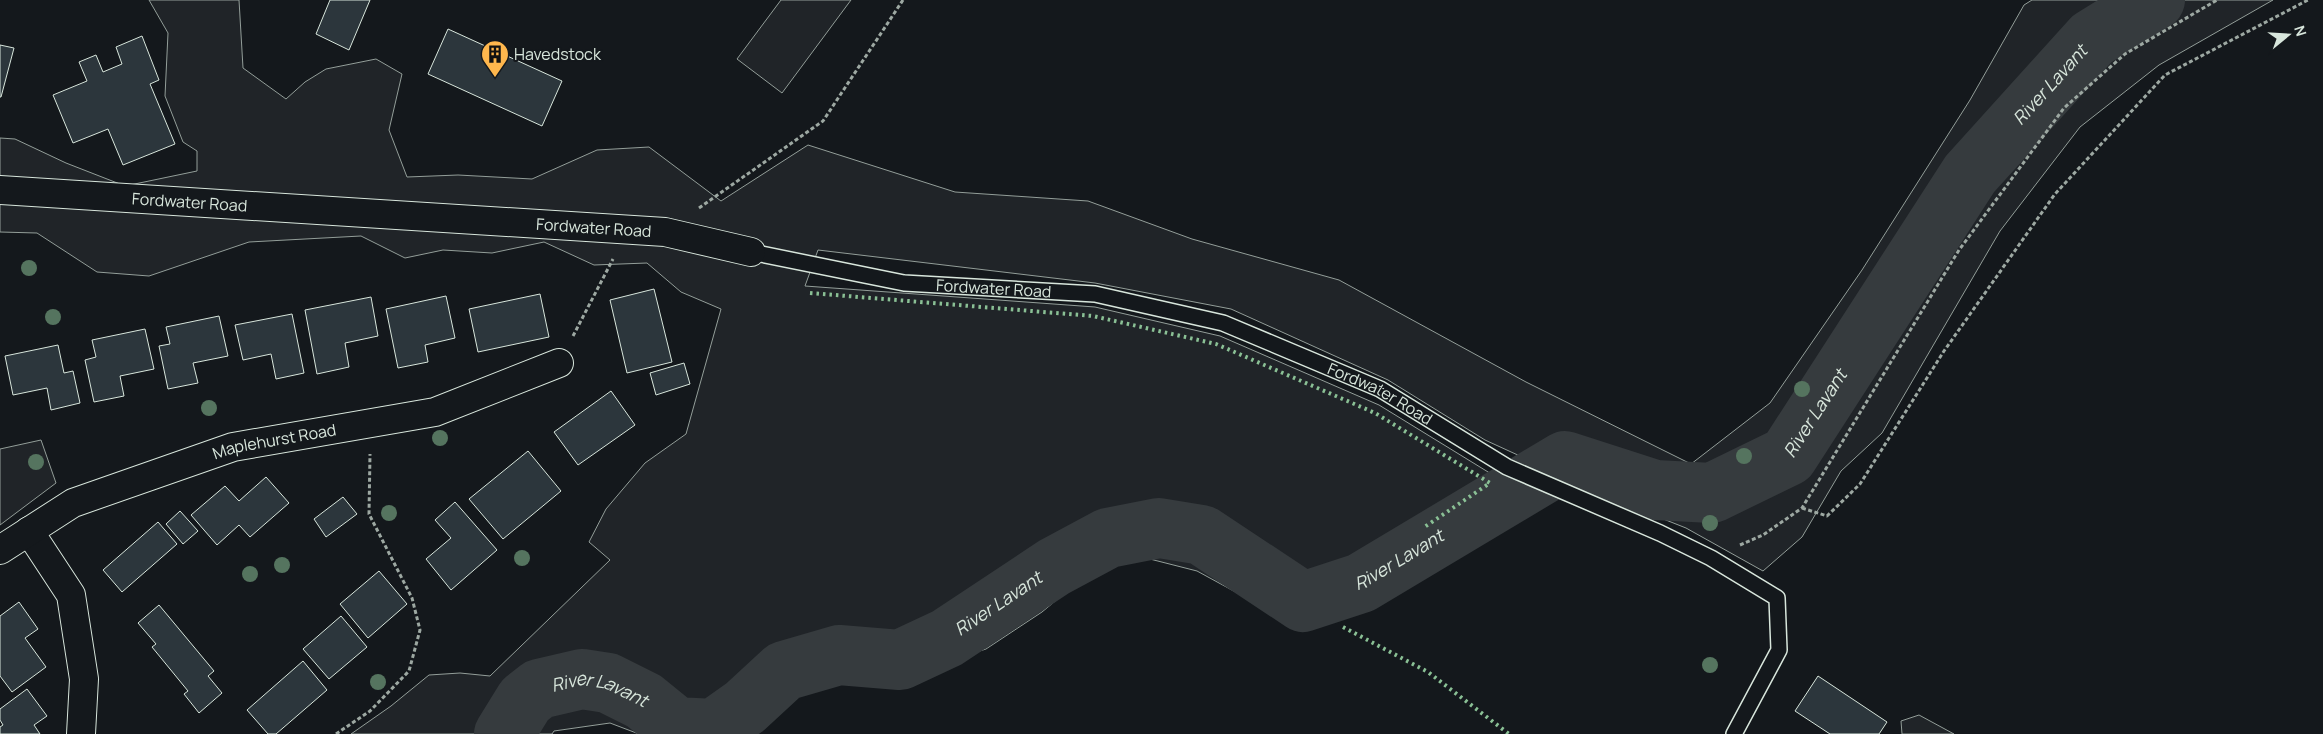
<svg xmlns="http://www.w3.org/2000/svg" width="2323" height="734" viewBox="0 0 2323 734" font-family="Manrope,sans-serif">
	<rect width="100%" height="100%" fill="#14181c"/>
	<path fill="#202428" stroke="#939e99" d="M149,0H239L243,68L286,99L305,82L326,69L376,59L402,74L389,130L407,177L458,175L532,179L597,150L649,147L721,201L808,145L955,192L1088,201L1192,239L1339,280L1526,382L1691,464L1770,403L1862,270L1970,100L2024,5L2032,0H2273L2159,65L2080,127L2000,231L1882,433L1841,471L1802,537L1763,571L1686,528L1618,501L1485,440L1388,380L1231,309L1095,283L818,250L805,286L1095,307L1220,336L1379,405L1506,483L1296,625L1197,571L1142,557L1089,573L1042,612L986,649L898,677L835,676L782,693L742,734H639L610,723L554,731L552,734H351L391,706L429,675L460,673L490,676L610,560L589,542L606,509L645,463L686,434L721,309L681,292L647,263L594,265L544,242L492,253L443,250L405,258L361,236L249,242L149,276L97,272L37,233L0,232V138L15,139L66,163L125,186L197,171V151L183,142L165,96L168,33Z
		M781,0H851L782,93L737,59Z
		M41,440L56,483L0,525V449Z
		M1919,715L1954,734H1902L1901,721Z"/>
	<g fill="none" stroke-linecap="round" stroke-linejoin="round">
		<path stroke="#363b3e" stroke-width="60" id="s1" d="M504,734L525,700L539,689L582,679L608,683L644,701L676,727L714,729L745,707L784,671L839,655L900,660L947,638L1054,567L1108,538L1159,528L1202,535L1303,602L1361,583L1565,461L1655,490L1712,493L1788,456L1970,174L2092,39L2155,0"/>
	</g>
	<path fill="#2c363c" stroke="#d8e6dc" d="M330,0H370L349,50L316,34Z
		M448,29L562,81L542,126L428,74Z
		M142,36L159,80L150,84L175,144L123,165L108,129L73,143L53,95L87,81L79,62L96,55L103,72L122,64L116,47Z
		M0,45L14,48L1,97H0Z
		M654,289L672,362L627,373L610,300Z
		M540,294L549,337L478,352L469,309Z
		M446,296L455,338L425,345L428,362L398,368L386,309Z
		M371,297L378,336L345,343L349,367L317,374L305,310Z
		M292,314L304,373L276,379L271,354L243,360L235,325Z
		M219,316L228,356L193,363L198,383L168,389L159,346L170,344L166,327Z
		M145,329L154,369L120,376L124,396L94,402L85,360L96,357L92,340Z
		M58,345L64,373L73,371L80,403L51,410L47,388L13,395L5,356Z
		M684,363L690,384L656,395L650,373Z
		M611,391L635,425L578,465L554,432Z
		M528,451L561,491L503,539L469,499Z
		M266,477L289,503L250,537L239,525L217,545L191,515L225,486L239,501Z
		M343,497L357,514L326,537L314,519Z
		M455,502L497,550L451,590L426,559L451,538L435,520Z
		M180,511L198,531L183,544L166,524Z
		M158,522L177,544L122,592L103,570Z
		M379,571L407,604L368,638L340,604Z
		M19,602L38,629L25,638L46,667L12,692L0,676V616Z
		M159,605L214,671L208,676L222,693L199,713L184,694L188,691L152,647L156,644L138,623Z
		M341,616L367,647L329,679L303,649Z
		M303,661L327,690L276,734H268L247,710Z
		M1818,676L1887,722L1879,734H1830L1795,711Z
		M27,689L47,716L34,725L40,734H0V727L3,725L0,720V709Z"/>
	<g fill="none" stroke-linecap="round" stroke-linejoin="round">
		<g stroke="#d8e6dc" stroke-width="18">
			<g id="service">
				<path id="s2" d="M751,252L904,283L1095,294L1223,323L1380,389L1507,467L1660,533L1711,558L1777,598L1779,650L1734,734"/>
			</g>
		</g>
		<g stroke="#d8e6dc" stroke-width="30">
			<g id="minor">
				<path id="s3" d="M0,190L665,232L751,252"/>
				<path d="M29,531L71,595L84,679L81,734"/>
				<path id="s4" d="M0,550L73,503L233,447L435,412L559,363"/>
			</g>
		</g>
		<path stroke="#9da8a2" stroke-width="3" stroke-dasharray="4 2.5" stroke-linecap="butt" d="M699,208L823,121L903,0
			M573,336L613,259
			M1802,508L1827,516L1860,484L1944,351L2055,194L2165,75L2308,0
			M1740,545L1763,535L1802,508L1959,250L2064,108L2125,54L2217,0
			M336,734L370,711L409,671L420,630L412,598L369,514L370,454"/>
		<use href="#service" stroke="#14181c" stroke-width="15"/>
		<use href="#minor" stroke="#14181c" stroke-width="28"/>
		<path stroke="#8ac095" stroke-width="4" stroke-dasharray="2.5 4" stroke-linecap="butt" d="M810,293L1093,316L1216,344L1375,413L1490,483L1423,528
			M1343,627L1428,672L1509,734"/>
	</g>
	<g fill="#55745f">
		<circle cx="29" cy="268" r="8"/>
		<circle cx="53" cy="317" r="8"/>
		<circle cx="1802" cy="389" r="8"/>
		<circle cx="209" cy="408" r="8"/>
		<circle cx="440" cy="438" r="8"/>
		<circle cx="1744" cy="456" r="8"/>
		<circle cx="36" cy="462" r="8"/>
		<circle cx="389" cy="513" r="8"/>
		<circle cx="1710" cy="523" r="8"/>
		<circle cx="522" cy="558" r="8"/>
		<circle cx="282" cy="565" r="8"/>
		<circle cx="250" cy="574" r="8"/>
		<circle cx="1710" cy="665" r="8"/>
		<circle cx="378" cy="682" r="8"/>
	</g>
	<defs>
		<g id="building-pin" transform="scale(1.4375)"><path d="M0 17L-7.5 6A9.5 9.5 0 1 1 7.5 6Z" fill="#ffb74d" stroke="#14181c"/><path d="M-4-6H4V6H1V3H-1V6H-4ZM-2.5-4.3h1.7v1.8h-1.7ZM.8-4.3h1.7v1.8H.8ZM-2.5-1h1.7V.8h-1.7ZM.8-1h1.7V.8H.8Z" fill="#111"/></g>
	</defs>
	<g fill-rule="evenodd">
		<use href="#building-pin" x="495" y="54"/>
	</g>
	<g text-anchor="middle" stroke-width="4" stroke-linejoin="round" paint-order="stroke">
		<g font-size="16" fill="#d8e6dc" stroke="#14181c" text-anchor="start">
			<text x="514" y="60">Havedstock</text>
		</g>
		<g font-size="16" fill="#d8e6dc" stroke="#14181c">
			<text dy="6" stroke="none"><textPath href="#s3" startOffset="190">Fordwater Road</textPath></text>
			<text dy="6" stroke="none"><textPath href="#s3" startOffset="595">Fordwater Road</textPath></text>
			<text dy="6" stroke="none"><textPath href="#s2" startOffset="246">Fordwater Road</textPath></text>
			<text dy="6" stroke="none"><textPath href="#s2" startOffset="651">Fordwater Road</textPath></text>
			<text dy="6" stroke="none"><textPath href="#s4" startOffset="298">Maplehurst Road</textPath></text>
		</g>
		<g font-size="18" font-style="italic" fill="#d8e6dc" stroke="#14181c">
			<text dy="6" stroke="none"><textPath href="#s1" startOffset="1906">River Lavant</textPath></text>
			<text dy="6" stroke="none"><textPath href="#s1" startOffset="1501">River Lavant</textPath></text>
			<text dy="6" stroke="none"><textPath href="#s1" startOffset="1021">River Lavant</textPath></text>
			<text dy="6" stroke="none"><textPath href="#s1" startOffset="571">River Lavant</textPath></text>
			<text dy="6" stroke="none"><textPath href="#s1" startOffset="121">River Lavant</textPath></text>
		</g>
	</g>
	<g transform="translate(2288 35) rotate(72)" stroke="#14181c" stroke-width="4" paint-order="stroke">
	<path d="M0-4L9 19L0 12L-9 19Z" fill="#d8e6dc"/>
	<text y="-8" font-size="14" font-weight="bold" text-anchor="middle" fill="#d8e6dc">N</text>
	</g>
</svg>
